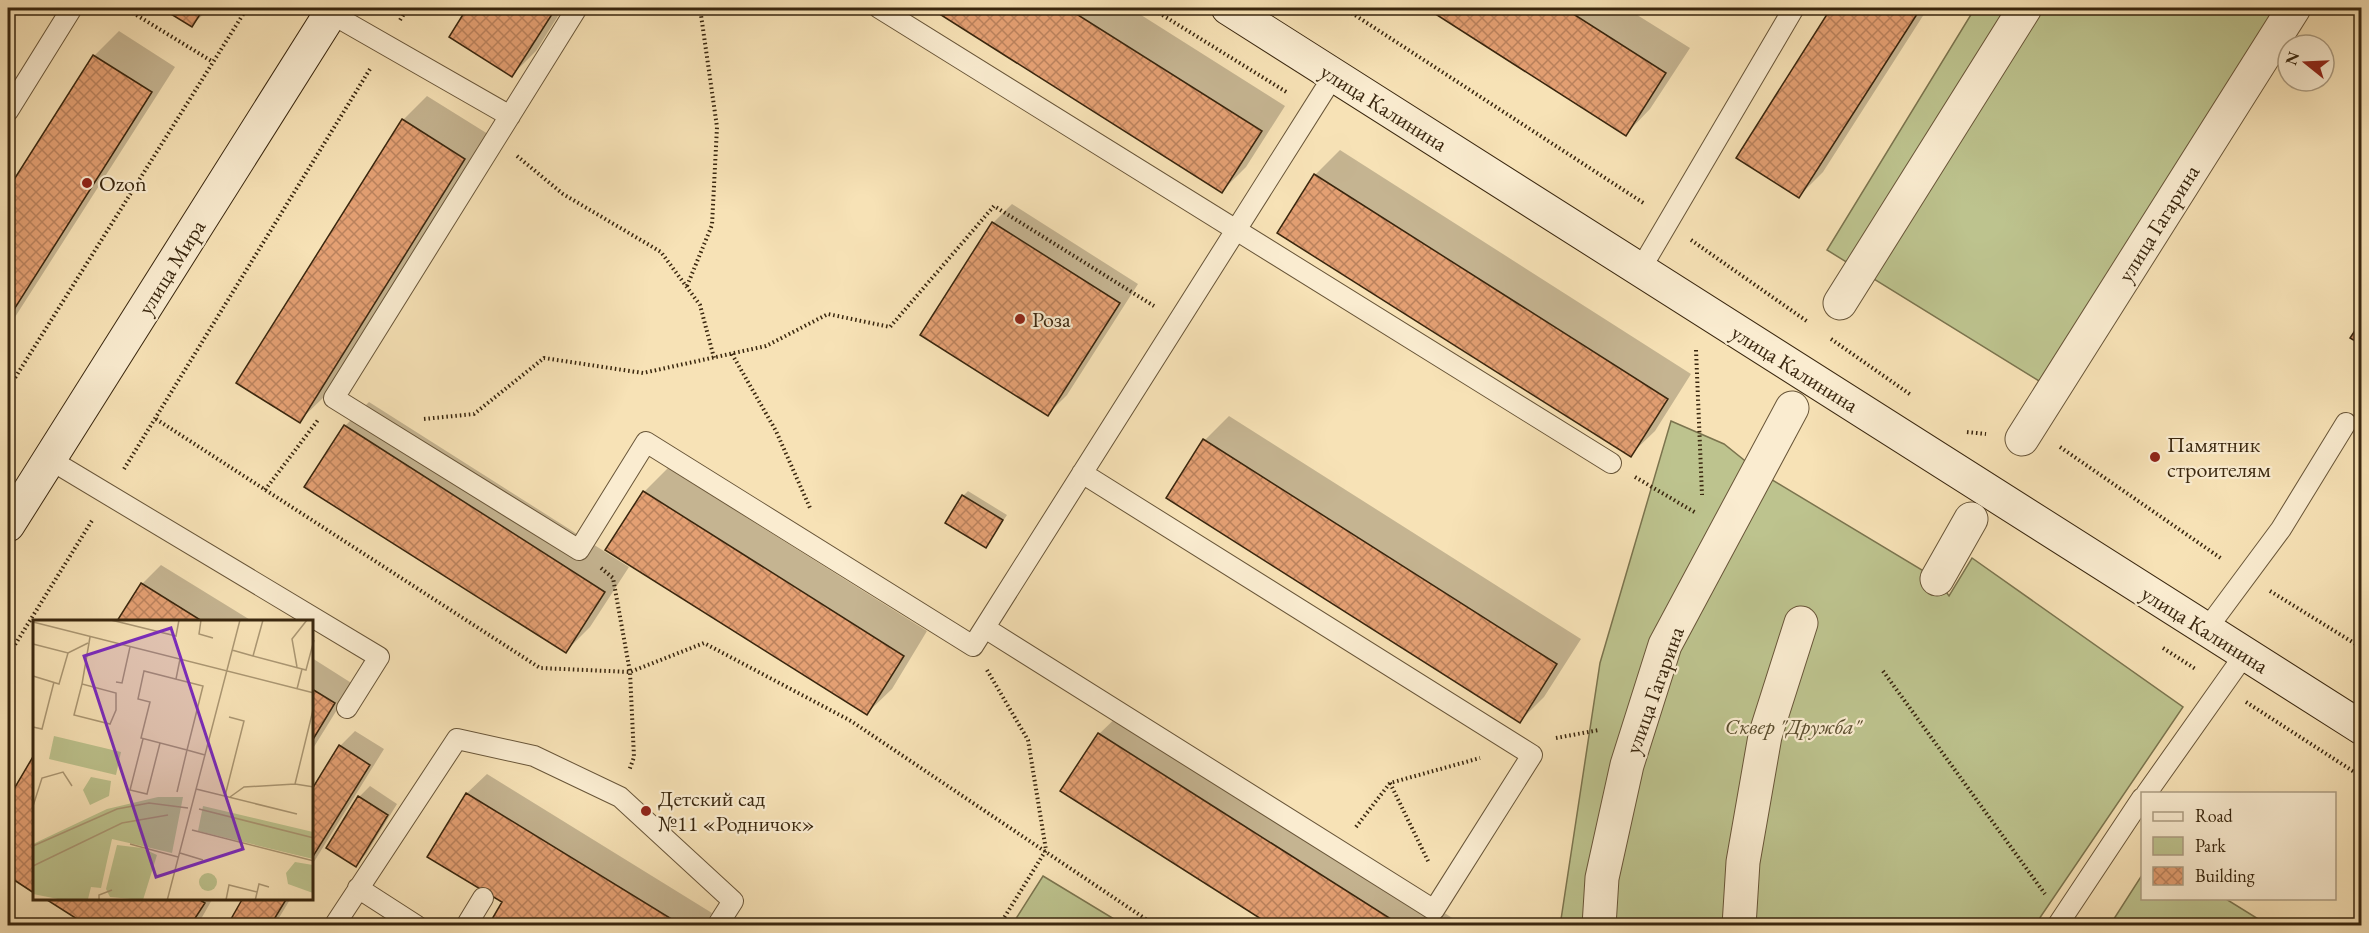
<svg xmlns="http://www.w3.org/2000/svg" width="2369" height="933" viewBox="0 0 2369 933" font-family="'EB Garamond',serif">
	<defs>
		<pattern id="building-cross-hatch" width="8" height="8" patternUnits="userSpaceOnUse" patternTransform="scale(1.5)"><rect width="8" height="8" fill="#e4a073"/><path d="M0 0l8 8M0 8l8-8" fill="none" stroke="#ba825d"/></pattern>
	</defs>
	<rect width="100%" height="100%" fill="#f7e2b6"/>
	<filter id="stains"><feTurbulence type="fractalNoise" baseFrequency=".00333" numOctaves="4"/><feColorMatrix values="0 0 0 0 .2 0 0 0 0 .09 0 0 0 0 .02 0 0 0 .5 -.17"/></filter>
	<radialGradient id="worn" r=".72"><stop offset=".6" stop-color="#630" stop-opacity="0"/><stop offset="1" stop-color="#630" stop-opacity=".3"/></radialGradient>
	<path fill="#bdc38e" stroke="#7b744e" stroke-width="1.5" d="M1975,8H2279L2047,386L1827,250Z
		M1671,421L1724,444L1759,472L1937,579L1949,596L1972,558L2183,707L2035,925L1560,926L1600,663Z
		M2142,875V898L2226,899L2268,925H2110Z
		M1043,876L1124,925H1012Z"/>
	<path fill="#0003" d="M164,8H210L192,25Z
		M469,8H563L536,51L512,75L451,36Z
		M933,8H1130L1285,106L1246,167L1222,191Z
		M1428,8H1626L1690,48L1650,109L1626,134Z
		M1833,8H1928L1823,172L1799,196L1738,157Z
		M119,31L175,67L8,328V192L94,56Z
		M427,96L488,134L324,397L299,421L403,120Z
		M1340,150L1691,374L1655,431L1630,455L1279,232L1315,175Z
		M1012,204L1138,284L1067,395L1048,414L922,334L993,223Z
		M369,402L629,567L590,627L566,651L345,426Z
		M1229,416L1581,639L1544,697L1520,721L1205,440Z
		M668,468L927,631L892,689L867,713L644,492Z
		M968,491L1007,515L986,546L963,496Z
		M161,565L252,621H119L142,584Z
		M312,658L353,684L312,750Z
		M1124,710L1465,926H1275L1099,734Z
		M355,731L384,749L312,865V791L340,746Z
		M34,758V891L8,874V802Z
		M487,774L712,913L704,926H489L504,901L429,856L467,793Z
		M370,786L397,804L366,854L356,865L359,797Z
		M47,898H213L197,926H91Z
		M245,898H291L274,926H228Z"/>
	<path fill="url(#building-cross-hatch)" stroke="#39260e" stroke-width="1.5" d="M161,8H204L192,27Z
		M467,8H556L512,77L449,37Z
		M930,8H1067L1262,131L1222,193Z
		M1426,8H1564L1666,73L1626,136Z
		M1831,8H1921L1799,198L1736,158Z
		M93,55L152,92L8,319V189Z
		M402,119L465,159L300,423L236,383Z
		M1314,174L1668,399L1631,457L1277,233Z
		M992,222L1120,303L1048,416L920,335Z
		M2362,320V345L2350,338Z
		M344,425L605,592L566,653L304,487Z
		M1203,439L1557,664L1520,723L1166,498Z
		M643,491L904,656L867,715L605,550Z
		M962,495L1003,520L986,548L945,523Z
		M141,583L202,621H117Z
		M312,689L335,703L312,741Z
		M1098,733L1216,808L1402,926H1272L1060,791Z
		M339,745L370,765L312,858V789Z
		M34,755V893L8,876V799Z
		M466,793L683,926H488L502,902L427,857Z
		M358,796L388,815L356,867L326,848Z
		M44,898H197L205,903L190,926H88Z
		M243,898H287L270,926H227Z"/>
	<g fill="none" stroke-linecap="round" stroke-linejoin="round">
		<g stroke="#685538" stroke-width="22">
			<path id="lane" d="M577,8L334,398L579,550L646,442L973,646L1334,75
				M879,8L1611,463
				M330,13L510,116
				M8,111L72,8
				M1640,270L1794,8
				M49,459L379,657L347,708
				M985,628L1434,910L1532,755L1082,473
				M2206,630L2281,529L2346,423
				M2146,794L2245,654
				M358,888L417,926
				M334,926L457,739L534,756L620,797L733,901L717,926
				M466,926L483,898
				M2057,926L2142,798"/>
		</g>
		<g stroke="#685538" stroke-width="35">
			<path id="street" d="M1840,303L2025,8
				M2022,439L2294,8
				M1937,579L1971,519
				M1599,926L1602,878L1627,765L1665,645L1792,408
				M1739,926L1743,862L1765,736L1801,623"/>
		</g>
		<g stroke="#39260e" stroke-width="35">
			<path id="secondary" d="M1228,8L2362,728
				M8,525L334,8"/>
		</g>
		<path stroke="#39260e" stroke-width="4" stroke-dasharray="1.5 3" stroke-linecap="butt" d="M125,8L213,62
			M1151,8L1288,93
			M1344,8L1645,204
			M400,20L408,8
			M517,156L563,194L661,252L700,305L714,358
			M1691,240L1808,322
			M687,286L712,225L717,127L700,8
			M1831,339L1911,395
			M1696,350L1702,495
			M732,354L776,431L810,508
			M8,389L247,8
			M156,419L540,668L630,672L704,643L851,721L1156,926
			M424,419L474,414L544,358L643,373L766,346L828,314L890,327L994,206L1154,306
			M1967,432L1986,434
			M2060,447L2222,559
			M124,469L370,69
			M1635,477L1696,513
			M265,490L318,420
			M601,568L613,578L630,672L634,757L629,771
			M2270,591L2362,648
			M2163,648L2197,670
			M8,656L93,519
			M987,670L1028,740L1046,850L999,926
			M1883,671L2045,894
			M2246,702L2362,777
			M1556,738L1599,730
			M1390,783L1429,863
			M1356,827L1390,783L1480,758"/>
		<use href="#lane" stroke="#faecd0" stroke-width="20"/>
		<use href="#street" stroke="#faecd0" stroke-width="33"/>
		<use href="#secondary" stroke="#faecd0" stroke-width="33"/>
	</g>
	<g fill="#8f2418" stroke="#faecd0" stroke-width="2">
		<circle cx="87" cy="183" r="6"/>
		<circle cx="1020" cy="319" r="6"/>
		<circle cx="2155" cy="457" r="6"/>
		<circle cx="646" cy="811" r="6"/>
	</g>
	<g text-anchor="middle" stroke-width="4.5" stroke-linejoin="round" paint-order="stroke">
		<g font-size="22" fill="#39260e" stroke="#faecd0">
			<text transform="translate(1384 107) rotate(32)" y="8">улица Калинина</text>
			<text transform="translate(2158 223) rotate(-58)" y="8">улица Гагарина</text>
			<text transform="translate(171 267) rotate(-58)" y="8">улица Мира</text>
			<text transform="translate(1795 368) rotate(32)" y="8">улица Калинина</text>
			<text transform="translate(2205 629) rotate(32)" y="8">улица Калинина</text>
			<text transform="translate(1654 690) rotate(-70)" y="8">улица Гагарина</text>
		</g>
		<g font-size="22" fill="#39260e" stroke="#faecd0" text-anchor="start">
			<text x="99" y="191">Ozon</text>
			<text x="1032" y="327">Роза</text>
			<text x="2167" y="452">Памятник<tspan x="2167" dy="25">строителям</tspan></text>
			<text x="658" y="806">Детский сад<tspan x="658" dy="25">№11 «Родничок»</tspan></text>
		</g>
		<g font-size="22" font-style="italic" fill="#5a4d2e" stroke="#faecd0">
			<text x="1793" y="734">Сквер "Дружба"</text>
		</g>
	</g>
	<g transform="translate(33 620)">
		<rect width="280" height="280" fill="#f7e2b6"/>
		<path d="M166 262a9 9 0 1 1 18 0a9 9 0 1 1-18 0Z" fill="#bdc38e"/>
		<path d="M21,116L88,132L83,155L16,139ZM58,157L78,161L76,176L57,185L50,170ZM125,177H150L139,233L79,219L68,268L58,267L55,279L30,280L0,274V224L74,189ZM170,186L280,212V239L165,211ZM84,225L109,228L124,235L110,280L77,277L73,269ZM262,242L280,245V273L255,264L253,253Z" fill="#bdc38e"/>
		<path fill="none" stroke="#ab9773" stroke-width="1.5" d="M78,0L143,16L146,0M168,0L166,14L180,18M230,0L220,36L273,50L281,20M0,2L281,73M0,24L35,33L55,23M199,30L220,36M264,47L259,19L274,0M0,56L26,64L35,33M143,59L147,39M83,62L89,63L97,27M49,64L41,95L77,104L83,90V73L49,64L57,17M264,69L269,49M0,107L9,109L21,62M110,119L97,170L114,174L127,123M262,164L281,86M163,169L264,194M144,172L154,130L170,66L111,51L105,79L117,82L108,118L154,130L172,135M192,176L211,101L196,97M197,177L211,167L262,164L281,167M0,186L9,158L30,152L39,166M166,189L281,218M159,210L281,241M97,224L145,237M0,226L84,189L116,183L155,188M147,233L170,240M0,246L89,203L135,195M193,280L196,265L224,272M66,281V275L79,270M134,281L207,0M222,281L226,264L236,267"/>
		<path fill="#7b2cbf" fill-opacity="0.15" stroke="#7b2cbf" stroke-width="3" d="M138,8L210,229L123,257L51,36Z"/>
		<rect width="280" height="280" fill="none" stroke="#39260e" stroke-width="3"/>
	</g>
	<rect width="2369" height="933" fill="none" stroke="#f7e2b6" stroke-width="30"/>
	<rect x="9" y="9" width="2351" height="915" fill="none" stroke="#39260e" stroke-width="3"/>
	<rect x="15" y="15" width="2339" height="903" fill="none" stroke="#39260e" stroke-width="1.5"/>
	<rect x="2141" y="792" width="195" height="108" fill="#faecd0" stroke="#ad9d82" stroke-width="1.5"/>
	<rect x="2153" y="812" width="30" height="9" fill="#faecd0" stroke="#ad9d82" stroke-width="1.5"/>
	<text x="2195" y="822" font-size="18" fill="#39260e">Road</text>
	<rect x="2153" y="837" width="30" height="18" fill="#bdc38e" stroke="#ad9d82" stroke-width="1.5"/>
	<text x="2195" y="852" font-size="18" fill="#39260e">Park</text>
	<rect x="2153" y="867" width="30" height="18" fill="url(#building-cross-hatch)" stroke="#ad9d82" stroke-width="1.5"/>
	<text x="2195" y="882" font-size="18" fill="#39260e">Building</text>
	<g transform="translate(2306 63) rotate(288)"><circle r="28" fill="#faecd0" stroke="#ad9d82" stroke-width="1.5"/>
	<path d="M0-4.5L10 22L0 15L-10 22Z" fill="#8f2418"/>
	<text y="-9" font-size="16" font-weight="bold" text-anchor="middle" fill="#39260e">N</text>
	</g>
	<rect width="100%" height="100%" filter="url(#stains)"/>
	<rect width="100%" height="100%" fill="url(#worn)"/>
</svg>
